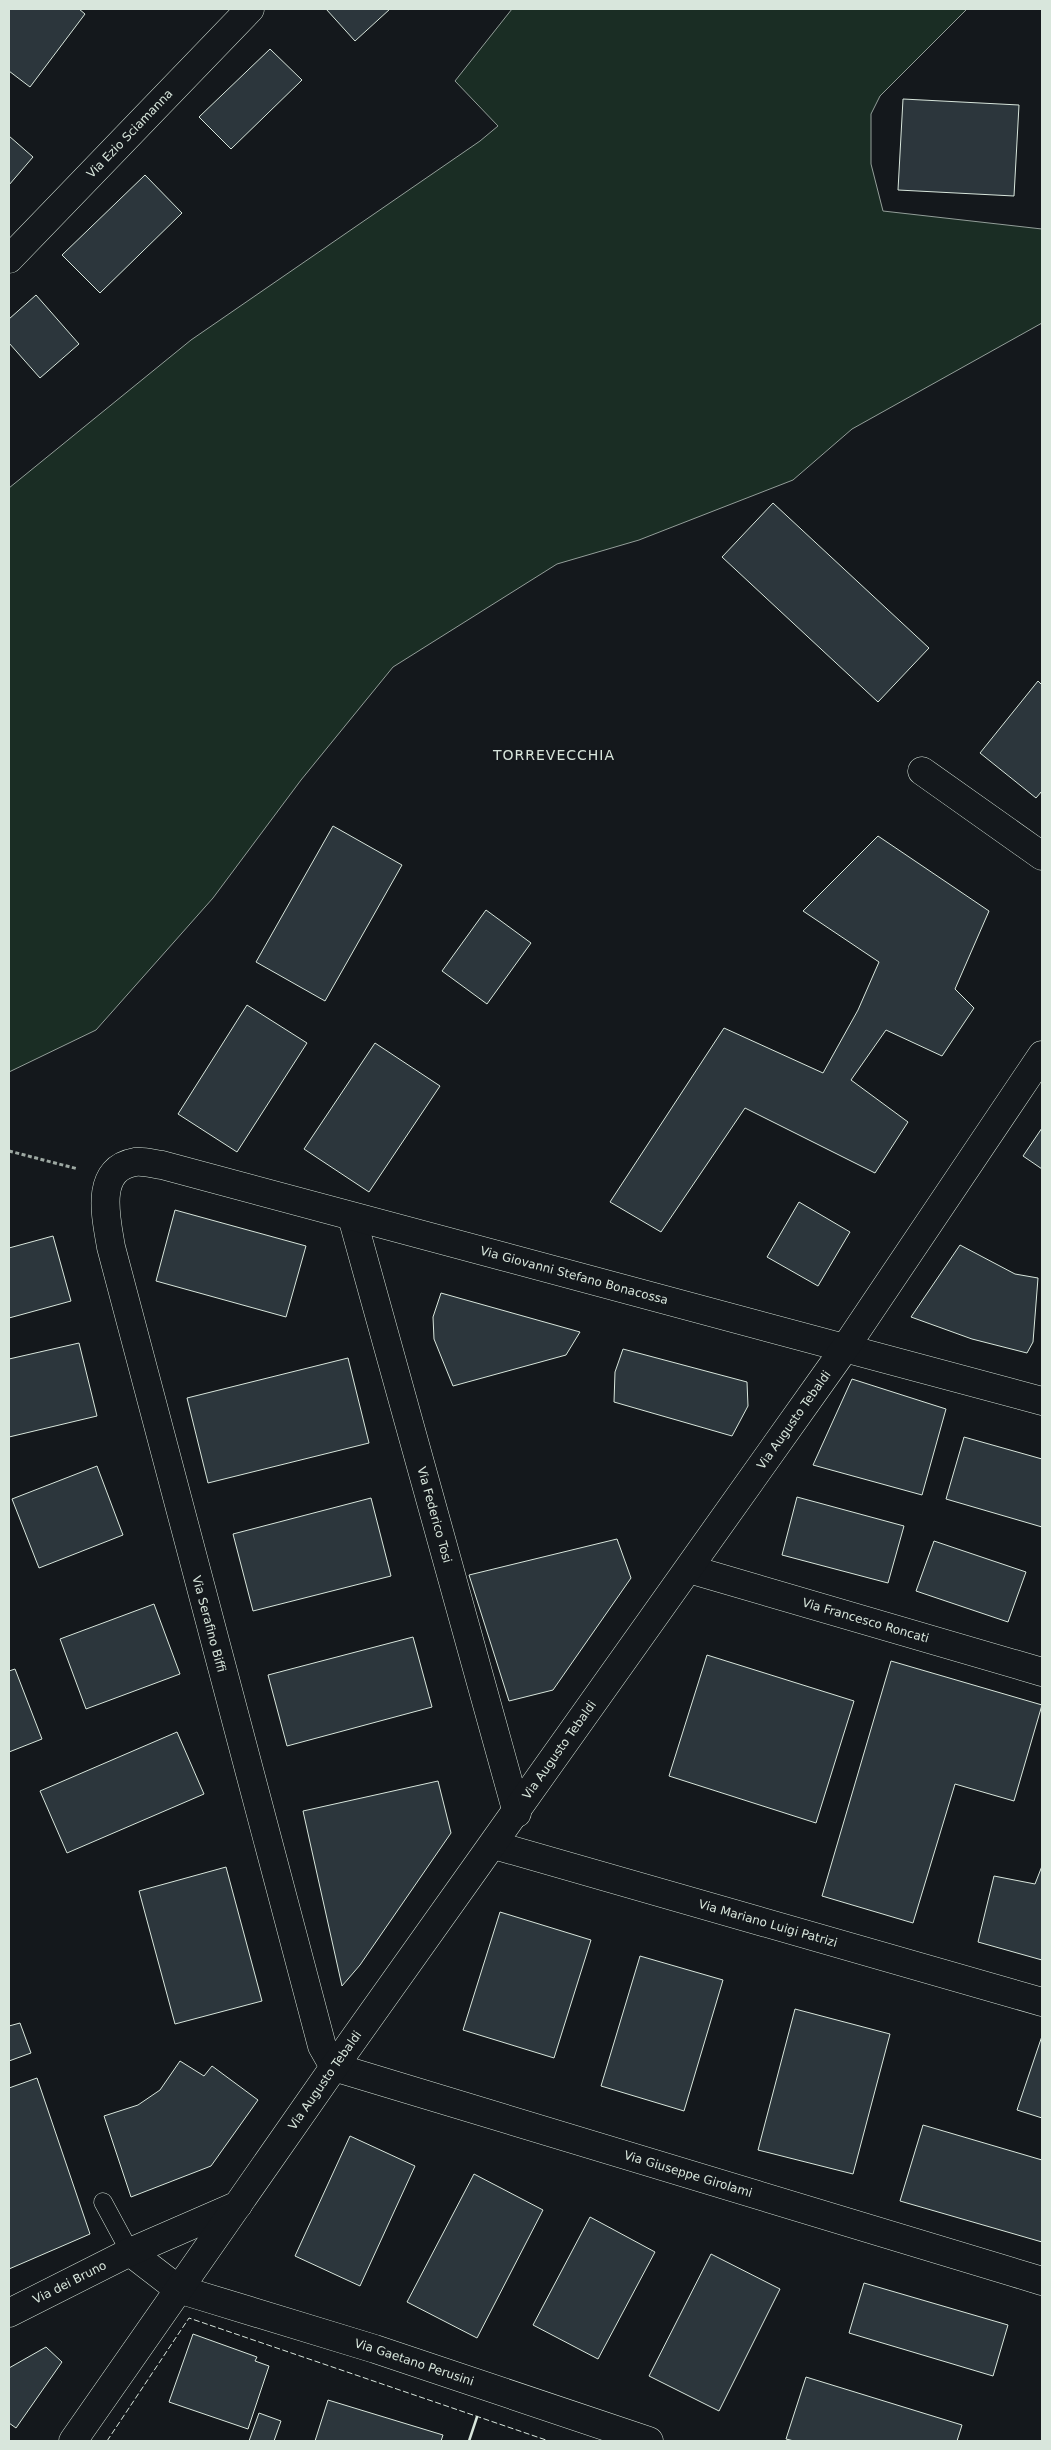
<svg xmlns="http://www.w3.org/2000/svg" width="1051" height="2450" viewBox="0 0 1051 2450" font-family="'DejaVu Sans',sans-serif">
	<rect width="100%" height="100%" fill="#14181c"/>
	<path fill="#1a2d24" stroke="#939e99" d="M512,9H967L880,96L871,114V164L883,211L1042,229V323L852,429L793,480L639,540L557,564L393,667L301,780L213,898L96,1030L9,1072V488L191,340L480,141L498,126L455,81Z"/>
	<path fill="#2c363c" stroke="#d8e6dc" d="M9,9H79L85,14L30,87L9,71Z
		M326,9H390L355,41Z
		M270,49L302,80L231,149L199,117Z
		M903,99L1019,105L1014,196L898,190Z
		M9,136L33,157L9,185Z
		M145,175L182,213L100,293L62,255Z
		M36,295L79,344L40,378L9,343V319Z
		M773,503L929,648L878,702L722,557Z
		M1038,681L1042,685V791L1036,798L980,753Z
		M333,826L402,865L325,1001L256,962Z
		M878,836L989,911L955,989L974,1008L942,1056L886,1030L851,1080L908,1122L875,1173L745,1108L661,1232L610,1202L724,1028L823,1073L858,1010L879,962L803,911Z
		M486,910L531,943L487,1004L442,971Z
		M247,1005L307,1043L237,1152L178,1114Z
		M375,1043L440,1086L369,1192L304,1149Z
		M1042,1128V1169L1023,1156Z
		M799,1202L850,1232L818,1286L767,1257Z
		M175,1210L306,1246L286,1317L156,1281Z
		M53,1236L71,1301L9,1318V1248Z
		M960,1245L1015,1274L1038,1278L1033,1342L1027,1353L972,1339L911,1317Z
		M441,1293L580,1332L566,1355L453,1386L434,1339L433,1317Z
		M79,1343L97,1416L9,1437V1359Z
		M623,1349L747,1382L748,1406L732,1436L614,1402L615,1372Z
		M348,1358L369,1443L208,1483L187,1398Z
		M852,1379L946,1409L922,1495L813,1465Z
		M964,1437L1042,1459V1527L946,1499Z
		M97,1466L123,1535L39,1568L12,1499Z
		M797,1497L904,1526L888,1583L782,1555Z
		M371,1498L391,1576L253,1611L233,1534Z
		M617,1539L631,1578L553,1690L509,1701L469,1575Z
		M934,1541L1026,1572L1008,1622L916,1591Z
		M154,1604L180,1674L86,1709L60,1639Z
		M413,1637L432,1707L287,1746L268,1675Z
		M707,1655L854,1701L816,1823L669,1776Z
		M891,1661L1042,1705L1014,1801L955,1784L913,1923L822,1896Z
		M15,1669L42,1739L9,1752V1671Z
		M177,1732L204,1794L67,1853L40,1791Z
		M438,1781L451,1833L360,1965L342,1986L303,1811Z
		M1042,1866V1960L978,1942L994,1876L1035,1884Z
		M226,1867L262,2001L175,2024L139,1891Z
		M500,1912L591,1940L554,2058L463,2030Z
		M640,1956L723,1980L684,2111L601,2086Z
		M795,2009L890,2034L853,2174L758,2150Z
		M20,2023L31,2053L9,2061V2026Z
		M1042,2036V2118L1017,2110Z
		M180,2061L204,2076L212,2066L258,2100L211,2166L131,2197L104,2116L138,2105L160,2090Z
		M37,2078L90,2234L9,2269V2088Z
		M923,2125L1042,2160V2242L900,2201Z
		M350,2136L415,2166L360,2286L295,2256Z
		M474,2174L543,2210L477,2338L407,2302Z
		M590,2217L655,2252L598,2359L533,2325Z
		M711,2254L780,2289L719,2411L649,2376Z
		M864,2283L1008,2325L993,2376L849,2333Z
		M193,2334L257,2357L255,2361L269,2366L248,2429L169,2402Z
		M46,2347L62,2362L16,2428L9,2423V2368Z
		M806,2377L962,2425L957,2441H794L786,2439Z
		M328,2400L443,2435L441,2441H315Z
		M259,2413L281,2421L274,2441H249Z"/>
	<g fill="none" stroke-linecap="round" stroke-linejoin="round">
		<g stroke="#d8e6dc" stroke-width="19">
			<path id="lane" d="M103,2202L130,2252"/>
		</g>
		<g stroke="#d8e6dc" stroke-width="29">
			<g id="street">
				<path id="s1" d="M9,259L250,9"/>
				<path d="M922,771L1042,856"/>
				<path id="s2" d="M352,1217L517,1813"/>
				<path id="s3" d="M689,1569L1042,1672"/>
				<path id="s4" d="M494,1845L1042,2002"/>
				<path id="s5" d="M334,2067L1042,2281"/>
				<path id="s6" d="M130,2252L178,2289L375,2349L649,2441"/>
			</g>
		</g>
		<g stroke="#d8e6dc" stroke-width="29">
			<g id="secondary">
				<path id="s7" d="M334,2067L322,2046L111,1247C106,1217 94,1169 135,1162C144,1161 154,1164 162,1165L1042,1401"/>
				<path id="s8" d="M9,2313L130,2252L238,2205"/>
				<path id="s9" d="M73,2441L334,2067L845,1348L1042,1055"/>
			</g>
		</g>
		<path stroke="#9da8a2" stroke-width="3" stroke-dasharray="4 2.5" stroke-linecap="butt" d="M9,1151L78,1169"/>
		<use href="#lane" stroke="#14181c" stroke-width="18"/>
		<use href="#street" stroke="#14181c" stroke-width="28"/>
		<use href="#secondary" stroke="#14181c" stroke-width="28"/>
		<path stroke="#d8e6dc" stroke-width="1" stroke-dasharray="6 2.5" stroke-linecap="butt" d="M107,2441L189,2318L549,2441"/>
		<path stroke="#d8e6dc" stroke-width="2.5" d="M469,2441L477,2417"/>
	</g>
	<g text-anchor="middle" stroke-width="4" stroke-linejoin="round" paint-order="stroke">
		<g font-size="12" fill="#d8e6dc" stroke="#14181c">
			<text dy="4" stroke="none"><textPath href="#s1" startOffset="174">Via Ezio Sciamanna</textPath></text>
			<text dy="4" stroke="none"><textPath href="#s7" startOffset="1405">Via Giovanni Stefano Bonacossa</textPath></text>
			<text dy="4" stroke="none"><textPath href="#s9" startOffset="1250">Via Augusto Tebaldi</textPath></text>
			<text dy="4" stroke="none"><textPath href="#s2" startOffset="309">Via Federico Tosi</textPath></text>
			<text dy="4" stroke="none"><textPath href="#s3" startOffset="184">Via Francesco Roncati</textPath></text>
			<text transform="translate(209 1624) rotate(75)" y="4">Via Serafino Biffi</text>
			<text dy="4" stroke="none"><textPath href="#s9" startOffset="845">Via Augusto Tebaldi</textPath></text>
			<text dy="4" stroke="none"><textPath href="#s4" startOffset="285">Via Mariano Luigi Patrizi</textPath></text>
			<text dy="4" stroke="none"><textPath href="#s9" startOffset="440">Via Augusto Tebaldi</textPath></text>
			<text dy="4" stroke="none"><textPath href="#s5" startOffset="370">Via Giuseppe Girolami</textPath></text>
			<text dy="4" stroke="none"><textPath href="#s8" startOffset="68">Via dei Bruno</textPath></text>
			<text dy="4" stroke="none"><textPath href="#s6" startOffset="308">Via Gaetano Perusini</textPath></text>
		</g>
		<g font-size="14" letter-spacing="1" fill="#d8e6dc" stroke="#14181c">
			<text x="554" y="760">TORREVECCHIA</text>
		</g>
	</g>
	<rect width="1051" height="2450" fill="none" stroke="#d8e6dc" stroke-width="20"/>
</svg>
